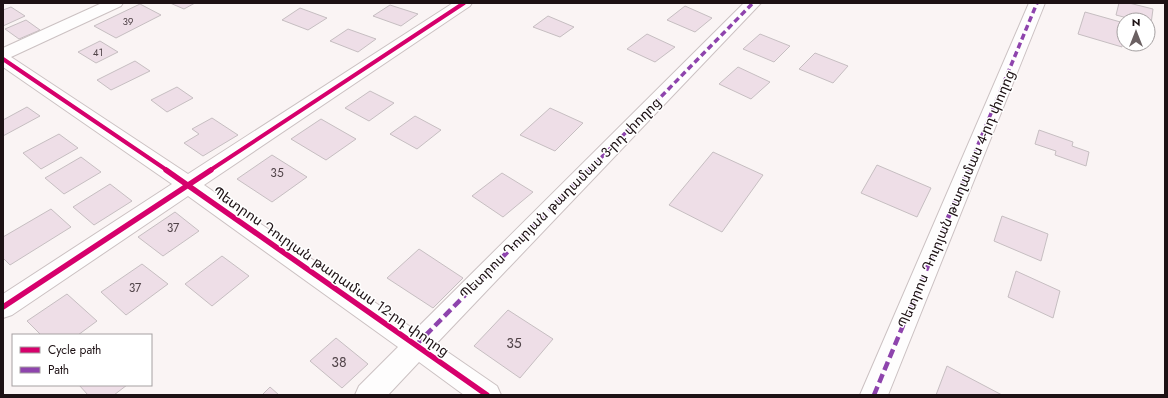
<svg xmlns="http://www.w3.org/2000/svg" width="1168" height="398" viewBox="0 0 1168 398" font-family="Jost,'Noto Sans Armenian',sans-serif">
	<rect width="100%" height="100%" fill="#faf4f4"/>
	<path fill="#eedee7" stroke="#c6bec1" d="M170,3H195L184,9Z
		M1119,3H1129L1153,9L1151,24L1148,23V20H1135L1116,15Z
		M140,4L161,15L116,38L94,26Z
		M390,5L418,14L401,26L373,16Z
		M685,6L712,18L695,32L667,20Z
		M11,7L25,16L3,26V10Z
		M300,8L327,18L308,30L282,20Z
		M1085,12L1124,23L1122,47L1078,34Z
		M548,16L574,27L560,37L533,27Z
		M26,20L40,30L19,39L5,29Z
		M348,29L376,39L358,52L330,41Z
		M647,34L675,47L655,62L627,49Z
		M760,34L790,46L774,62L743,49Z
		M100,41L118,52L96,63L78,52Z
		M815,53L848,66L833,83L799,69Z
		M135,61L150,71L111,90L97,80Z
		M738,67L770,82L751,99L719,84Z
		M177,87L193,98L167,112L151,100Z
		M370,91L394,103L369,121L345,108Z
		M27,107L40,116L3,136V120Z
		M550,108L583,123L555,151L520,135Z
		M415,116L441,130L417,149L390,134Z
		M212,118L238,135L203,156L184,143L199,134L192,129Z
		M321,119L356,139L326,160L291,139Z
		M1039,130L1073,142L1072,146L1089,152L1086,166L1055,155L1056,151L1035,144Z
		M59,134L78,148L41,169L23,153Z
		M713,152L763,175L722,232L669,205Z
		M272,155L307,177L272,202L237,179Z
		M81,157L101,172L64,194L45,178Z
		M877,165L931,188L917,217L861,193Z
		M502,173L533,192L503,217L472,196Z
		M110,184L132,201L94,225L73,207Z
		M51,209L71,227L10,265L3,258V237Z
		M175,212L199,231L163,256L138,237Z
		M1002,216L1048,234L1041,261L994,241Z
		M419,249L463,278L433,308L387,278Z
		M222,256L249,276L212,306L185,284Z
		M142,264L168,284L126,315L101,292Z
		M1016,271L1060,291L1053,318L1008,297Z
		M67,294L97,321L78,335H41L27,321Z
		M508,310L553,339L520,378L474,346Z
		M336,338L368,364L342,388L310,361Z
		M947,366L1002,395H936Z
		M79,385H127L114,395H88Z
		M270,387L279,395H262Z"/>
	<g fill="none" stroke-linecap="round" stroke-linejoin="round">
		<g stroke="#cbc1c2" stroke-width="2">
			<path id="minor" d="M102,3H123L121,6L11,57L188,174L453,3H472L470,6L204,185L415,330L744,3H761L436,344L497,386L501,395H464L419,362L388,395H355L359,386L398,347L188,196L12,315L3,318V294L172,184L3,67V48Z
				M1029,3H1045L888,395H860Z"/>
		</g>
		<use href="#minor" fill="#fefdfd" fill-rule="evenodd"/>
		<path stroke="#8e44ad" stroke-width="3.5" stroke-dasharray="6 3.5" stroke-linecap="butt" d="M588,171L753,3
			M967,171L1037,3"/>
		<path stroke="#8e44ad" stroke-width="4.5" stroke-dasharray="9 4.5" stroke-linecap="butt" d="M416,345L588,170
			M874,395L968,170"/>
		<g stroke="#fff" stroke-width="6">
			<path id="cycleway-far1" d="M3,59L168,171
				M209,171L464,3"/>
		</g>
		<g stroke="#fff" stroke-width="8">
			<path id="cycleway" d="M166,170L487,395
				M3,307L211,170"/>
		</g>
		<use href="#cycleway-far1" stroke="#d6006c" stroke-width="4"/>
		<use href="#cycleway" stroke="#d6006c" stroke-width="5.5"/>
	</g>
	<g text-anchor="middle" stroke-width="3" stroke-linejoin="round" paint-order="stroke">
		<g font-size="10" fill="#514449">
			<text x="128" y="25">39</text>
			<text x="98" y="56">41</text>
		</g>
		<g font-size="12" fill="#514449">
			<text x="277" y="177">35</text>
			<text x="173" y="232">37</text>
			<text x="135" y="292">37</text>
		</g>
		<g font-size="14" fill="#1d1114" stroke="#fff">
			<text transform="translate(560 198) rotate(-45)" y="5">Պետրոս Դուրյան թաղամաս 3-րդ փողոց</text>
			<text transform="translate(956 199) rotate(-67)" y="5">Պետրոս Դուրյան թաղամաս 4-րդ փողոց</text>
			<text transform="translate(331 271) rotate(35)" y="5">Պետրոս Դուրյան թաղամաս 12-րդ փողոց</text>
		</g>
		<g font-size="14" fill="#514449">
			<text x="514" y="348">35</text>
			<text x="339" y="367">38</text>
		</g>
	</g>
	<rect width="1168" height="398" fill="none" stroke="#1d1114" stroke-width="8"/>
	<rect x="12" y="334" width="140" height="52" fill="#ffffff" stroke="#a5a0a1"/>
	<rect x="20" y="347" width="20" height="6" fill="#d6006c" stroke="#a5a0a1"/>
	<text x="48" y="354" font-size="12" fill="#1d1114">Cycle path</text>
	<rect x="20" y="367" width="20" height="6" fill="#8e44ad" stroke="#a5a0a1"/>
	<text x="48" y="374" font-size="12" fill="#1d1114">Path</text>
	<g transform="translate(1136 32)"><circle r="19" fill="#ffffff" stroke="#a5a0a1"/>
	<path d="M0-3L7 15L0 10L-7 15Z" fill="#6a6062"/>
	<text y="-6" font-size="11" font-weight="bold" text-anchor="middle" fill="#1d1114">N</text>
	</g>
</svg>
